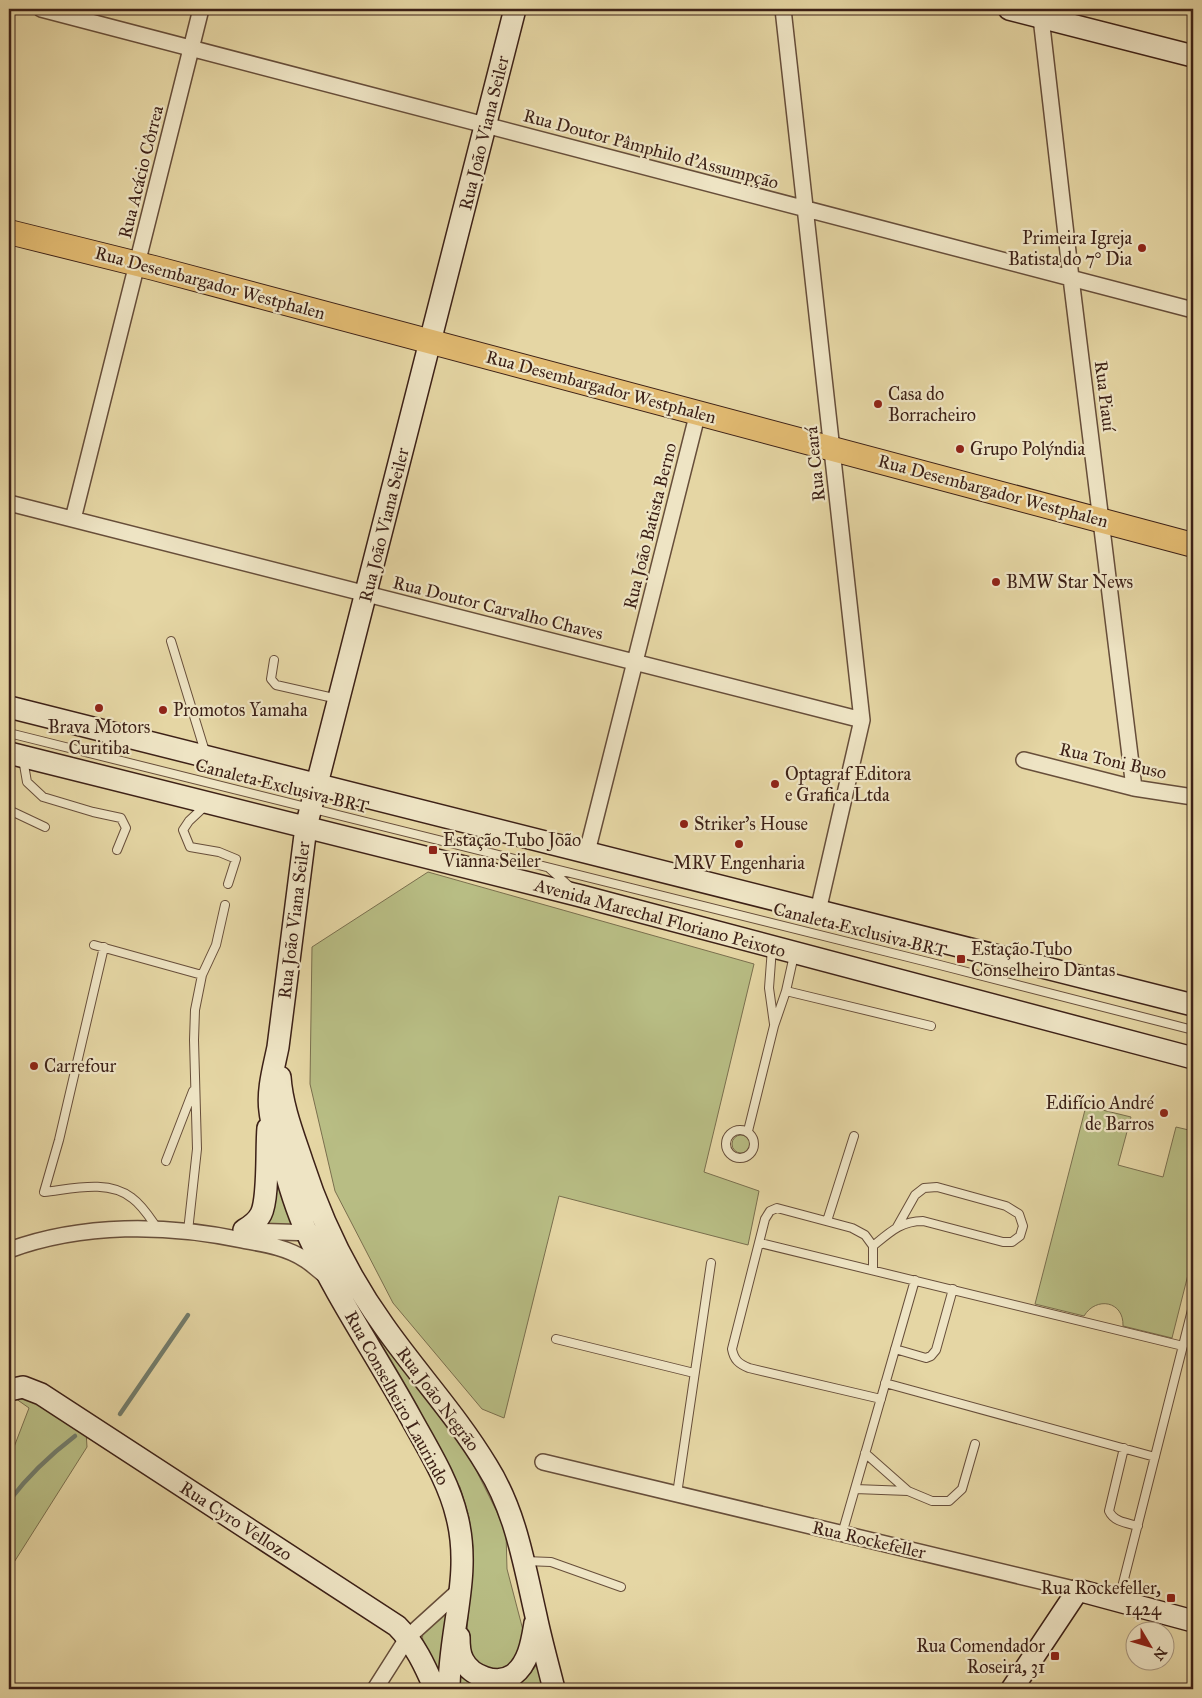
<svg xmlns="http://www.w3.org/2000/svg" width="1202" height="1698" viewBox="0 0 1202 1698" font-family="'IM FELL Great Primer',serif">
	<rect width="100%" height="100%" fill="#e5d6a4"/>
	<filter id="stains"><feTurbulence type="fractalNoise" baseFrequency=".004" numOctaves="4"/><feColorMatrix values="0 0 0 0 .2 0 0 0 0 .09 0 0 0 0 .02 0 0 0 .5 -.17"/></filter>
	<radialGradient id="worn" r=".72"><stop offset=".6" stop-color="#630" stop-opacity="0"/><stop offset="1" stop-color="#630" stop-opacity=".3"/></radialGradient>
	<path fill="#b8bd84" stroke="#7a6f4e" d="M428,872L754,964L704,1172L759,1191L748,1245L559,1196L504,1418L482,1409L393,1303L335,1191L310,1084L312,947Z
		M1086,1106L1131,1117L1118,1165L1163,1177L1176,1127L1193,1131V1255L1172,1338L1123,1326C1124,1301 1096,1296 1084,1316L1035,1304Z
		M732 1144a9 9 0 1 1 18 0a9 9 0 1 1-18 0Z
		M270,1158L292,1224L290,1226L267,1225Z
		M351,1297L371,1328L444,1422L470,1458L497,1512L506,1533L507,1569L524,1634L522,1651L508,1667L498,1670L485,1669L475,1664L466,1645L473,1547L469,1517L460,1487L438,1452Z
		M23,1393L86,1431L87,1447L11,1567L9,1566V1460L29,1408L12,1396Z
		M445,1615L447,1616L441,1671L438,1673C433,1662 420,1645 423,1633Z
		M538,1663L545,1689H455L457,1679L460,1677L480,1687L502,1689L518,1683L530,1674Z"/>
	<g fill="none" stroke-linecap="round" stroke-linejoin="round">
		<path stroke="#727c6b" stroke-width="4.5" d="M120,1414L188,1315
			M9,1501C28,1476 50,1455 75,1436"/>
		<g stroke="#674e3a" stroke-width="10">
			<path id="lane" d="M171,641L206,755
				M274,660L271,679L276,685L338,699
				M9,733L932,963L1193,1030
				M23,759L27,782L43,797L93,812L121,818L126,828L117,850
				M205,806L189,821L183,830L190,847L219,852L236,859L228,884
				M9,810L45,827
				M549,868L570,887
				M94,945L202,975
				M104,947L59,1140L44,1192C72,1189 108,1179 132,1198C143,1206 150,1218 157,1228
				M772,948L769,988L774,1024
				M786,991L931,1026
				M726 1144a14 14 0 1 1 28 0a14 14 0 1 1-28 0Z
				M748,1131L774,1026L786,991L794,955
				M166,1161L193,1091
				M827,1221L854,1136
				M188,1231L197,1149L194,1040L195,1010L202,975L216,945L225,905
				M760,1243L1183,1346
				M873,1246C890,1232 901,1221 923,1221L1003,1242H1012L1020,1236L1023,1226L1019,1214L1006,1206L937,1187L924,1188L915,1195L897,1227
				M873,1269V1246L865,1235L852,1228L777,1208L770,1211L765,1219L732,1349C734,1360 739,1364 749,1368L881,1399
				M556,1339L694,1373
				M895,1349L926,1358L931,1356L936,1350L953,1289
				M885,1383L1155,1457
				M1124,1448L1109,1511C1114,1522 1127,1523 1138,1526
				M865,1453L908,1491L932,1501H949L962,1489L975,1444
				M855,1489L908,1491
				M677,1494L711,1263
				M842,1534L915,1280
				M525,1561L551,1562L621,1587
				M1119,1599L1193,1306"/>
		</g>
		<g stroke="#674e3a" stroke-width="18">
			<path id="street" d="M41,9L1193,310
				M783,9L862,720L818,911
				M1040,9L1071,278L1134,788
				M9,503L862,720
				M73,519L201,9
				M1024,760L1134,788L1193,797
				M587,852L698,412
				M242,1231L316,1233
				M9,1250C83,1223 166,1224 242,1240C263,1244 286,1247 304,1259C311,1263 318,1270 325,1275
				M543,1462L1078,1590
				M375,1689L408,1637L461,1589"/>
		</g>
		<g stroke="#3d2117" stroke-width="24">
			<path id="secondary" d="M1009,9L1193,56
				M9,707L1193,1005
				M9,753L581,896L1193,1058
				M280,1077C282,1106 293,1134 302,1161C321,1220 348,1276 384,1326C417,1373 457,1416 487,1466C516,1512 524,1564 536,1616C541,1640 548,1665 554,1689
				M244,1230C251,1226 257,1222 261,1214C269,1198 266,1149 268,1128
				M9,1390L23,1387L41,1394L397,1626C415,1644 425,1666 435,1689
				M459,1637C459,1645 459,1653 463,1660C471,1676 497,1686 513,1675C529,1663 532,1641 535,1623
				M449,1689C449,1631 472,1575 457,1517C449,1482 428,1449 411,1418C377,1356 336,1297 307,1233C295,1207 287,1179 280,1151C277,1138 271,1124 270,1111C267,1090 274,1067 278,1047L306,827L515,9
				M1012,1689L1078,1590L1193,1621"/>
		</g>
		<g stroke="#3d2117" stroke-width="26">
			<path id="primary" d="M9,232L154,268L1193,545"/>
		</g>
		<use href="#lane" stroke="#eee4c4" stroke-width="8"/>
		<use href="#street" stroke="#eee4c4" stroke-width="15"/>
		<use href="#secondary" stroke="#eee4c4" stroke-width="21"/>
		<use href="#primary" stroke="#e2bb72" stroke-width="24"/>
	</g>
	<g fill="#8f2418" stroke="#eee4c4" stroke-width="2">
		<circle cx="1142" cy="248" r="5"/>
		<circle cx="878" cy="404" r="5"/>
		<circle cx="960" cy="449" r="5"/>
		<circle cx="996" cy="582" r="5"/>
		<circle cx="99" cy="708" r="5"/>
		<circle cx="163" cy="710" r="5"/>
		<circle cx="775" cy="784" r="5"/>
		<circle cx="684" cy="824" r="5"/>
		<circle cx="739" cy="844" r="5"/>
		<rect x="428" y="845" width="10" height="10" rx="2.5"/>
		<rect x="956" y="954" width="10" height="10" rx="2.5"/>
		<circle cx="34" cy="1066" r="5"/>
		<circle cx="1164" cy="1113" r="5"/>
		<rect x="1166" y="1593" width="10" height="10" rx="2.5"/>
		<rect x="1050" y="1651" width="10" height="10" rx="2.5"/>
	</g>
	<g text-anchor="middle" stroke-width="4.5" stroke-linejoin="round" paint-order="stroke">
		<g font-size="18" fill="#3d2117" stroke="#eee4c4">
			<text transform="translate(484 133) rotate(-76)" y="6">Rua João Viana Seiler</text>
			<text transform="translate(651 149) rotate(15)" y="6">Rua Doutor Pâmphilo d'Assumpção</text>
			<text transform="translate(141 172) rotate(-76)" y="6">Rua Acácio Côrrea</text>
			<text transform="translate(210 283) rotate(15)" y="6">Rua Desembargador Westphalen</text>
			<text transform="translate(601 387) rotate(15)" y="6">Rua Desembargador Westphalen</text>
			<text transform="translate(1105 396) rotate(83)" y="6">Rua Piauí</text>
			<text transform="translate(815 464) rotate(-96)" y="6">Rua Ceará</text>
			<text transform="translate(993 491) rotate(15)" y="6">Rua Desembargador Westphalen</text>
			<text transform="translate(384 525) rotate(-76)" y="6">Rua João Viana Seiler</text>
			<text transform="translate(650 526) rotate(-76)" y="6">Rua João Batista Berno</text>
			<text transform="translate(498 608) rotate(14)" y="6">Rua Doutor Carvalho Chaves</text>
			<text transform="translate(1113 761) rotate(13)" y="6">Rua Toni Buso</text>
			<text transform="translate(282 786) rotate(14)" y="6">Canaleta Exclusiva BRT</text>
			<text transform="translate(660 918) rotate(15)" y="6">Avenida Marechal Floriano Peixoto</text>
			<text transform="translate(294 920) rotate(-83)" y="6">Rua João Viana Seiler</text>
			<text transform="translate(860 930) rotate(14)" y="6">Canaleta Exclusiva BRT</text>
			<text transform="translate(397 1398) rotate(61)" y="6">Rua Conselheiro Laurindo</text>
			<text transform="translate(438 1399) rotate(53)" y="6">Rua João Negrão</text>
			<text transform="translate(236 1521) rotate(33)" y="6">Rua Cyro Vellozo</text>
			<text transform="translate(869 1540) rotate(13)" y="6">Rua Rockefeller</text>
		</g>
		<g font-size="18" fill="#3d2117" stroke="#eee4c4" text-anchor="start">
			<text x="1132" y="244" text-anchor="end">Primeira Igreja<tspan x="1132" dy="21">Batista do 7° Dia</tspan></text>
			<text x="888" y="400">Casa do<tspan x="888" dy="21">Borracheiro</tspan></text>
			<text x="970" y="455">Grupo Polýndia</text>
			<text x="1006" y="588">BMW Star News</text>
			<text x="173" y="716">Promotos Yamaha</text>
			<text x="99" y="733" text-anchor="middle">Brava Motors<tspan x="99" dy="21">Curitiba</tspan></text>
			<text x="785" y="780">Optagraf Editora<tspan x="785" dy="21">e Grafica Ltda</tspan></text>
			<text x="694" y="830">Striker's House</text>
			<text x="443" y="846">Estação Tubo João<tspan x="443" dy="21">Vianna Seiler</tspan></text>
			<text x="739" y="869" text-anchor="middle">MRV Engenharia</text>
			<text x="971" y="955">Estação Tubo<tspan x="971" dy="21">Conselheiro Dantas</tspan></text>
			<text x="44" y="1072">Carrefour</text>
			<text x="1154" y="1109" text-anchor="end">Edifício André<tspan x="1154" dy="21">de Barros</tspan></text>
			<text x="1161" y="1594" text-anchor="end">Rua Rockefeller,<tspan x="1161" dy="21">1424</tspan></text>
			<text x="1045" y="1652" text-anchor="end">Rua Comendador<tspan x="1045" dy="21">Roseira, 31</tspan></text>
		</g>
	</g>
	<rect width="1202" height="1698" fill="none" stroke="#e5d6a4" stroke-width="30"/>
	<rect x="10" y="10" width="1182" height="1678" fill="none" stroke="#3d2117" stroke-width="2.5"/>
	<rect x="15" y="15" width="1172" height="1668" fill="none" stroke="#3d2117"/>
	<g transform="translate(1150 1646) rotate(128)"><circle r="24" fill="#eee4c4" stroke="#a7967f"/>
	<path d="M0-4L9 19L0 12L-9 19Z" fill="#8f2418"/>
	<text y="-8" font-size="14" font-weight="bold" text-anchor="middle" fill="#3d2117">N</text>
	</g>
	<rect width="100%" height="100%" filter="url(#stains)"/>
	<rect width="100%" height="100%" fill="url(#worn)"/>
</svg>
